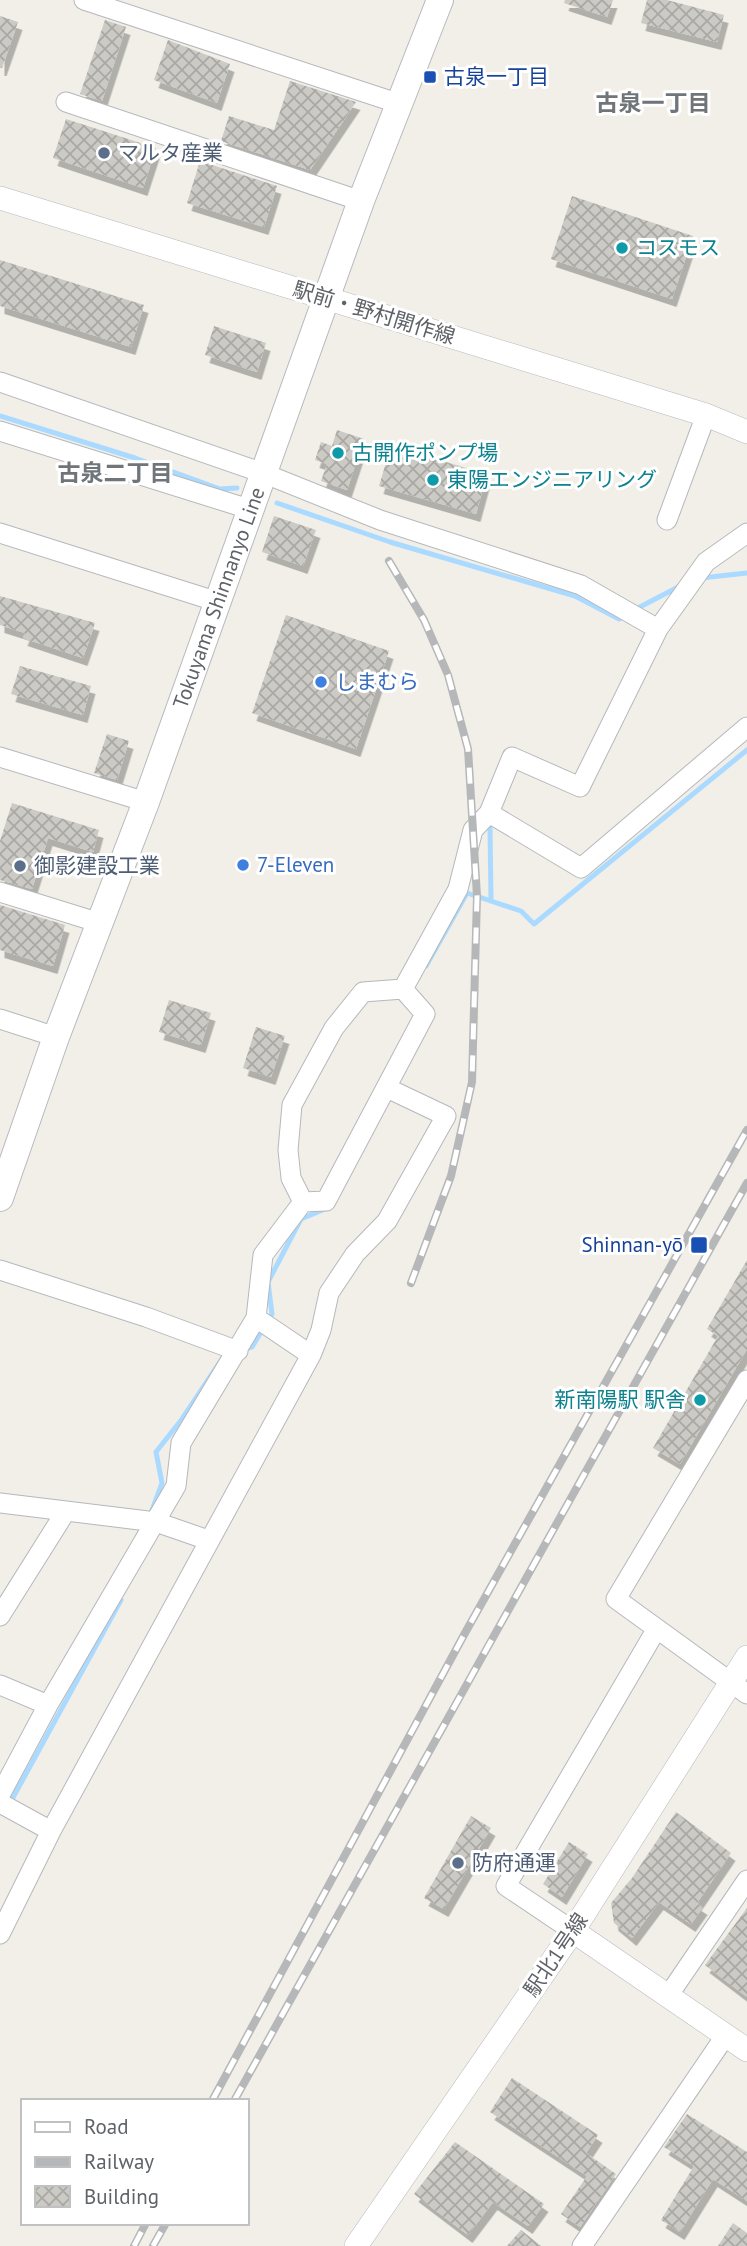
<svg xmlns="http://www.w3.org/2000/svg" width="747" height="2246" viewBox="0 0 747 2246" font-family="'PT Sans','Noto Sans JP',sans-serif">
	<defs>
		<pattern id="building-cross-hatch" width="8" height="8" patternUnits="userSpaceOnUse" patternTransform="scale(1.75)"><rect width="8" height="8" fill="#cccac5"/><path d="M0 0l8 8M0 8l8-8" fill="none" stroke="#a9a8a4"/></pattern>
		<filter id="shadow"><feDropShadow dx="4.5" dy="8" stdDeviation="0" flood-color="#0004"/></filter>
	</defs>
	<rect width="100%" height="100%" fill="#f1efe8"/>
	<g fill="none" stroke-linecap="round" stroke-linejoin="round">
		<path stroke="#aadaff" stroke-width="5" d="M0,416L135,458L220,489L237,488
			M277,503L390,542L575,596L619,619L624,616
			M701,578L747,573
			M636,609L682,585
			M490,828L491,898
			M426,966L467,893L521,911L534,924L747,750
			M243,1350L252,1347L272,1314L268,1282L301,1219L325,1209
			M152,1510L162,1483L156,1452L182,1419L224,1356
			M10,1803L121,1600"/>
	</g>
	<path fill="url(#building-cross-hatch)" filter="url(#shadow)" d="M565,0H613L607,17L564,3Z
		M647,0H667L724,15L717,42L641,23Z
		M0,16L18,22L2,68H0Z
		M105,20L126,27L102,101L80,94Z
		M168,40L230,64L217,103L154,80Z
		M290,81L356,102L310,170L221,141L229,116L274,130Z
		M66,119L156,148L143,188L53,158Z
		M200,161L277,186L264,227L187,203Z
		M572,196L693,236L672,299L551,259Z
		M0,260L144,305L131,347L0,306Z
		M214,326L266,343L257,372L205,355Z
		M337,430L364,439L347,490L321,481L327,464L315,460L321,442L332,446Z
		M391,446L487,474L476,514L379,486Z
		M274,516L316,530L303,566L262,552Z
		M0,596L95,623L83,658L23,638L25,633L0,625Z
		M286,615L389,651L356,749L252,713Z
		M20,666L91,686L83,715L11,694Z
		M107,734L129,741L117,780L94,773Z
		M12,803L99,830L93,852L48,838L32,889L0,880V841Z
		M0,905L65,925L53,966L0,950Z
		M169,1000L211,1013L201,1045L159,1032Z
		M256,1027L285,1036L271,1077L243,1068Z
		M747,1260V1349L680,1464L653,1448L718,1336L707,1329Z
		M676,1812L731,1853L697,1903L703,1907L691,1924L659,1902L632,1938L614,1923L611,1903L632,1878Z
		M471,1816L491,1828L444,1909L424,1898Z
		M569,1842L588,1854L562,1897L543,1884Z
		M747,1908V1997L705,1965Z
		M512,2078L598,2135L586,2153L616,2174L580,2227L561,2214L587,2176L490,2112Z
		M687,2114L747,2152V2201L713,2179L680,2232L661,2220L694,2166L664,2147Z
		M455,2142L544,2204L528,2226L493,2202L468,2235L414,2194Z
		M733,2223L747,2233V2246H718Z
		M521,2230L541,2246H507Z"/>
	<g fill="none" stroke-linecap="round" stroke-linejoin="round">
		<g stroke="#b5b8bc" stroke-width="21">
			<path id="minor" d="M84,0L397,103
				M66,102L361,201
				M0,382L263,473L380,520L581,585L658,629
				M0,431L249,509
				M667,520L706,415
				M0,533L215,601
				M0,757L146,802
				M489,813L581,868L747,727
				M0,892L100,923
				M0,1019L56,1037
				M303,1202L291,1178L288,1150L292,1105L334,1028L363,992L403,989L458,889L473,830L489,813L512,757L580,787L658,629L706,562L747,533
				M303,1202L326,1201L425,1014L403,989
				M0,1270L146,1317L238,1351
				M256,1318L311,1355
				M747,1380L616,1599L747,1694
				M0,1503L156,1522L208,1540
				M0,1616L66,1511
				M0,1685L48,1705
				M0,1795L48,1705L176,1486L181,1443L256,1318L263,1255L303,1202
				M0,1803L51,1831
				M573,1931L506,1886L656,1630
				M0,1934L51,1831L311,1355L321,1330L329,1293L355,1254L387,1221L446,1116L387,1088
				M668,1996L747,1880
				M582,2246L726,2035"/>
		</g>
		<g stroke="#b5b8bc" stroke-width="24">
			<path id="tertiary" d="M0,198L706,415L747,432
				M573,1931L747,2050
				M356,2246L573,1931L747,1657"/>
		</g>
		<g stroke="#b6babf" stroke-width="28">
			<g id="secondary">
				<path id="s1" d="M0,1198L56,1037L146,802L361,201L440,0"/>
			</g>
		</g>
		<use href="#minor" stroke="#fff" stroke-width="19"/>
		<use href="#tertiary" stroke="#fff" stroke-width="23"/>
		<use href="#secondary" stroke="#fff" stroke-width="26"/>
		<g stroke="#b6b7b8" stroke-width="8">
			<path id="rail" d="M389,561L424,620L448,675L468,749L477,896L472,1082L451,1176L411,1283
				M212,2101L465,1633L747,1130
				M234,2101L747,1183
				M134,2246L146,2223
				M153,2246L166,2223"/>
		</g>
		<use href="#rail" stroke="#fff" stroke-width="5" stroke-dasharray="16" stroke-linecap="butt"/>
	</g>
	<g fill="#1a4fb4" stroke="#fff" stroke-width="2.5">
		<rect x="423" y="70" width="14" height="14" rx="3.5"/>
		<rect x="690" y="1236" width="18" height="18" rx="3.5"/>
	</g>
	<g fill="#5c6f8a" stroke="#fff" stroke-width="2.5">
		<circle cx="104" cy="153" r="7"/>
		<circle cx="20" cy="866" r="7"/>
		<circle cx="458" cy="1863" r="7"/>
	</g>
	<g fill="#0f9aa8" stroke="#fff" stroke-width="2.5">
		<circle cx="622" cy="248" r="7"/>
		<circle cx="338" cy="453" r="7"/>
		<circle cx="433" cy="480" r="7"/>
		<circle cx="700" cy="1400" r="7"/>
	</g>
	<g fill="#3f7fe0" stroke="#fff" stroke-width="2.5">
		<circle cx="321" cy="682" r="7"/>
		<circle cx="243" cy="865" r="7"/>
	</g>
	<g text-anchor="middle" stroke-width="6" stroke-linejoin="round" paint-order="stroke">
		<g font-size="21" fill="#164399" stroke="#fff" text-anchor="start">
			<text x="444" y="84">古泉一丁目</text>
			<text x="683" y="1252" text-anchor="end">Shinnan-yō</text>
		</g>
		<g font-size="21" fill="#4e5e75" stroke="#fff" text-anchor="start">
			<text x="118" y="160">マルタ産業</text>
			<text x="34" y="873">御影建設工業</text>
			<text x="472" y="1870">防府通運</text>
		</g>
		<g font-size="21" fill="#0d838f" stroke="#fff" text-anchor="start">
			<text x="636" y="255">コスモス</text>
			<text x="352" y="460">古開作ポンプ場</text>
			<text x="447" y="487">東陽エンジニアリング</text>
			<text x="686" y="1407" text-anchor="end">新南陽駅 駅舎</text>
		</g>
		<g font-size="21" fill="#5f6368" stroke="#fff">
			<text transform="translate(374 313) rotate(17)" y="7">駅前・野村開作線</text>
			<text dy="7" stroke="none"><textPath href="#s1" startOffset="639">Tokuyama Shinnanyo Line</textPath></text>
			<text transform="translate(556 1955) rotate(-56)" y="7">駅北1号線</text>
		</g>
		<g font-size="21" fill="#366cbe" stroke="#fff" text-anchor="start">
			<text x="335" y="689">しまむら</text>
			<text x="257" y="872">7-Eleven</text>
		</g>
		<g font-size="23" font-weight="bold" fill="#70757a" stroke="#fff">
			<text x="653" y="111">古泉一丁目</text>
			<text x="115" y="481">古泉二丁目</text>
		</g>
	</g>
	<rect x="21" y="2099" width="228" height="126" fill="#ffffff" stroke="#bfc1c3" stroke-width="2"/>
	<rect x="35" y="2122" width="35" height="10" fill="#ffffff" stroke="#bfc1c3" stroke-width="2"/>
	<text x="84" y="2134" font-size="21" fill="#5f6368">Road</text>
	<rect x="35" y="2157" width="35" height="10" fill="#b6b7b8" stroke="#bfc1c3" stroke-width="2"/>
	<text x="84" y="2169" font-size="21" fill="#5f6368">Railway</text>
	<rect x="35" y="2186" width="35" height="21" fill="url(#building-cross-hatch)" stroke="#bfc1c3" stroke-width="2"/>
	<text x="84" y="2204" font-size="21" fill="#5f6368">Building</text>
</svg>
